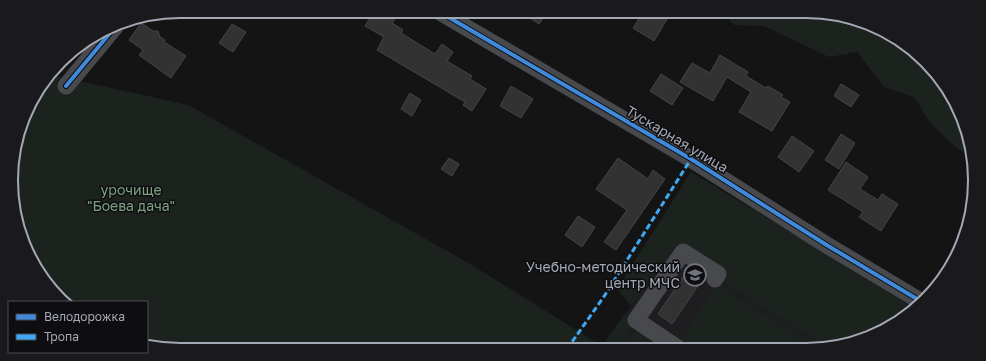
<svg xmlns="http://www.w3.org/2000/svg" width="986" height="361" viewBox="0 0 986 361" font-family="'Golos Text',sans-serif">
	<rect width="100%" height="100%" fill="#141414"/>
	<path fill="#1e1e20" d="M679,239L845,343L828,349H600Z"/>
	<path fill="#1c231e" d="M722,11H805L850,17L909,46L952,96L973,160L953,145L931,124L914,97L884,87L857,52L829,57L764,26L734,25Z
		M51,75L166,100L190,106L470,264L602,346L624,315L635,322L617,349L181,350L147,346V302H65L39,274L14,214L12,158L34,96Z
		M691,172L916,308L880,333L830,348L722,281L725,276L676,244L631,306L617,289Z
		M716,285L818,349H689L679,342Z
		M639,324L654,334L644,349H622Z"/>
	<path fill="#323233" stroke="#424448" d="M374,11L385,16L388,11H391L398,15L392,23L403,30L401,33L435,54L442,44L453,52L447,61L472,76L470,79L486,89L472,111L463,105L465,102L377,50L384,37L365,26Z
		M519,11H548L539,24Z
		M644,11H654L667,19L654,41L633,28Z
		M141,23L153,31H158L160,37L165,40L164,42L186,56L171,78L139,55L143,50L129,40Z
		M232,24L246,32L233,52L219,43Z
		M720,55L748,72L746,76L766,88L768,86L783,95L781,97L790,102L772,131L739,112L751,92L727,77L713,101L680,82L692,63L710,73Z
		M661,74L683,88L672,105L650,91Z
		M841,84L859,95L851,107L834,96Z
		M511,86L533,99L521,118L500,106Z
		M410,93L421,100L412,116L401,109Z
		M841,134L855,143L839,169L825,160Z
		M792,136L814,151L799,172L778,157Z
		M449,158L459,164L452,176L441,169Z
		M618,158L648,179L653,170L665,179L616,250L604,242L627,210L596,189Z
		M846,162L868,177L860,189L878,200L882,194L898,204L881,231L859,217L863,212L828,190Z
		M578,216L595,227L582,247L565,235Z
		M689,268L704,277L672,324L658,314Z"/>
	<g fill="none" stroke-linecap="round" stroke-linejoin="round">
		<path stroke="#48494d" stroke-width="17" d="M438,11L691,159L825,244L922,302
			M66,86L115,27
			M679,349L636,320L683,252L718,274L715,279"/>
		<path stroke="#3fa9f5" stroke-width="3" stroke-dasharray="6 3" stroke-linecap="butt" d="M567,349L603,298L691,159"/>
		<g stroke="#0e0e10" stroke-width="6">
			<path id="cycleway" d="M438,11L691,159L825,244L922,302
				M66,86L115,27"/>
		</g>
		<use href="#cycleway" stroke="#408adc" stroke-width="4"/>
	</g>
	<defs>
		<g id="school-ring" transform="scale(1.15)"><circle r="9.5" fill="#0e0e10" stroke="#72747d" stroke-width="1.5"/><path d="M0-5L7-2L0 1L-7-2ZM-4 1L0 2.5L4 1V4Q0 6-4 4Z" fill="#72747d"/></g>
	</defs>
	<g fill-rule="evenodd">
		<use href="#school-ring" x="695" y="275"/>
	</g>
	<g text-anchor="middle" stroke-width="3" stroke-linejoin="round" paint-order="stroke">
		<g font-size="14" fill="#a4a8b5" stroke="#0e0e10">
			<text transform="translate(677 139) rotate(31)" y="5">Тускарная улица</text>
		</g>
		<g font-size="14" fill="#7ba181" stroke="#0e0e10">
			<text x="131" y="195">урочище<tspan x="131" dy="16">"Боева дача"</tspan></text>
		</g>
		<g font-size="14" fill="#a4a8b5" stroke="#0e0e10" text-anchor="end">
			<text x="680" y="272">Учебно-методический<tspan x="680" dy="16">центр МЧС</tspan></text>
		</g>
	</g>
	<path d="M0 0H986V361H0ZM180 18H806A162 162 0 0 1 968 180V181A162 162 0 0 1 806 343H180A162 162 0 0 1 18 181V180A162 162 0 0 1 180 18Z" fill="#1a1a1d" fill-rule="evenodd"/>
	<path fill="none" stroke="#a4a8b5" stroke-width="2" d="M180 18H806A162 162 0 0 1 968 180V181A162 162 0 0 1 806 343H180A162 162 0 0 1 18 181V180A162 162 0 0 1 180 18Z"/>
	<rect x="8" y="301" width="140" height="52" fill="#0e0e10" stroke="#4a4c52"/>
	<rect x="16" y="314" width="20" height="6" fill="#408adc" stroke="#4a4c52"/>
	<text x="44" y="321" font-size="12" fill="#a4a8b5">Велодорожка</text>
	<rect x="16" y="334" width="20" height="6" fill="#3fa9f5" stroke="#4a4c52"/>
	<text x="44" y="341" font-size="12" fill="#a4a8b5">Тропа</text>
</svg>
